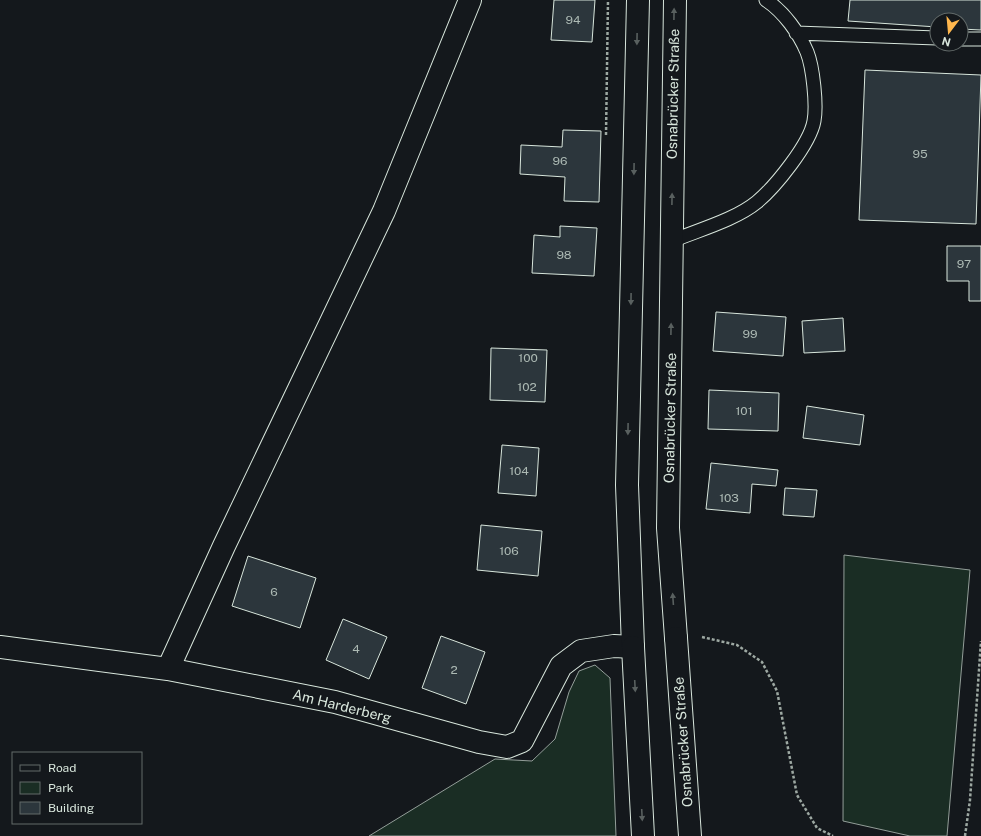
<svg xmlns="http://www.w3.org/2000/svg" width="981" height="836" viewBox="0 0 981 836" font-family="'Public Sans',sans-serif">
	<rect width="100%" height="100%" fill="#14181c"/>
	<path fill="#1a2d24" stroke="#939e99" d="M844,555L970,570L947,836H910L843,821Z
		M595,665L610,678L616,836H369L495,759L532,761L555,739L569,692L579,671Z"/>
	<path fill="#2c363c" stroke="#d8e6dc" d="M554,0H595L592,42L551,40Z
		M850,0H981V30L961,29V20H937V27L848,21Z
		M865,70L981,75L976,224L859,220Z
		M563,130L601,131L599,202L564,201L565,177L520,174L521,145L562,147Z
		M560,226L597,228L594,276L532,273L534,235L560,237Z
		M947,246H981V301H969V281H947Z
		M716,312L786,317L783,356L713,351Z
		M843,318L845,351L804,353L802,321Z
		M491,348L547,350L545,402L490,400Z
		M709,390L779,393L778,431L708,429Z
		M807,406L864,415L860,445L803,438Z
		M502,445L539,448L536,496L498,493Z
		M711,463L778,470L776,486L752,484L750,513L706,509Z
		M785,488L817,490L814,517L783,515Z
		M481,525L542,531L538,576L477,570Z
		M248,556L316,578L300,628L232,606Z
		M343,619L387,637L369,679L326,660Z
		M441,636L485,652L466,704L422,688Z"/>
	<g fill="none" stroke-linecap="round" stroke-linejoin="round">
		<g stroke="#d8e6dc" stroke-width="15">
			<path id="service" d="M796,33L937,38
				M961,39H981
				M672,241C698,230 735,220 757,202C775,187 810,144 814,121C817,105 813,67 807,52C799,33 784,12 766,0"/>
		</g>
		<g stroke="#d8e6dc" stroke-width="24">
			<path id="minor" d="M0,647L168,669L335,702L479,742L507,747L522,741L561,666L581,651L614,646L633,647
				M168,669L224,546L384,211L470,0"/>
		</g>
		<g stroke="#d8e6dc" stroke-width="24">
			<path id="primary" d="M675,0L668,528L676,638
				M633,647L627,485L638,0"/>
		</g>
		<g stroke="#d8e6dc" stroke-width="24">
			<path id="trunk" d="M676,638L690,836
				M633,647L643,836"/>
		</g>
		<path stroke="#9da8a2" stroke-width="2.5" stroke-dasharray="3 2" stroke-linecap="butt" d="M606,135L608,0
			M702,637L737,645L762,662L777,691L797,795L817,828L833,836
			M965,836L970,800L981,641"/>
		<use href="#service" stroke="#14181c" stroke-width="13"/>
		<use href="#minor" stroke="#14181c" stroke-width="22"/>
		<use href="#primary" stroke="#14181c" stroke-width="22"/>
		<use href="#trunk" stroke="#14181c" stroke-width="22"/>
	</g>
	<defs><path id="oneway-solid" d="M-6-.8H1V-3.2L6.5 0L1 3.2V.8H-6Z"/></defs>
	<g fill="#59605f">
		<use href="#oneway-solid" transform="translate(674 14) rotate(-89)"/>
		<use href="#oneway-solid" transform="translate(637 39) rotate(91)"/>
		<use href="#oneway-solid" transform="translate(634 169) rotate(91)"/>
		<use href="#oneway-solid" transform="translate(672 199) rotate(-89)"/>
		<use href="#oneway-solid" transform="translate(631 299) rotate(91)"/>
		<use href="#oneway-solid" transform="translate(671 329) rotate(-89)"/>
		<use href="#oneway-solid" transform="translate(628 429) rotate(91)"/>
		<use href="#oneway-solid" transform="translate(673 599) rotate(-94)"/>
		<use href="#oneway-solid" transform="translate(635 686) rotate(87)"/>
		<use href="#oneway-solid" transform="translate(642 815) rotate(87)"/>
	</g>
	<g text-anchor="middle" stroke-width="3" stroke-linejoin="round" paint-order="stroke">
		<g font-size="12" fill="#adbab4">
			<text x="573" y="24">94</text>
			<text x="920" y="158">95</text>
			<text x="560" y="165">96</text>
			<text x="564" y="259">98</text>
			<text x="964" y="268">97</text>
			<text x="750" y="338">99</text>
			<text x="528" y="362">100</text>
			<text x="527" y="391">102</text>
			<text x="744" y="415">101</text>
			<text x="519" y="475">104</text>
			<text x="729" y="502">103</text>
			<text x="509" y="555">106</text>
			<text x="274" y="596">6</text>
			<text x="356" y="653">4</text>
			<text x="454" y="674">2</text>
		</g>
		<g font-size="14" fill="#d8e6dc" stroke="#14181c">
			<text transform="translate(673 94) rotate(-89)" y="5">Osnabrücker Straße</text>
			<text transform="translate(670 418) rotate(-89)" y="5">Osnabrücker Straße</text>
			<text transform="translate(342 706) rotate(14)" y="5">Am Harderberg</text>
			<text transform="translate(683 742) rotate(-94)" y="5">Osnabrücker Straße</text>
		</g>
	</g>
	<rect x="12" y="752" width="130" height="72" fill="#14181c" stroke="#626a69"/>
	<rect x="20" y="765" width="20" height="6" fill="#14181c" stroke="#626a69"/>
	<text x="48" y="772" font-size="12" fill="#d8e6dc">Road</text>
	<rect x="20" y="782" width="20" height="12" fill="#1a2d24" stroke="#626a69"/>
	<text x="48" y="792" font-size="12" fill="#d8e6dc">Park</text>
	<rect x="20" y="802" width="20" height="12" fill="#2c363c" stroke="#626a69"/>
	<text x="48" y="812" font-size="12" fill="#d8e6dc">Building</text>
	<g transform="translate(949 32) rotate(196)"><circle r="19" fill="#14181c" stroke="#626a69"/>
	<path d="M0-3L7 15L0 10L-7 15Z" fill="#ffb74d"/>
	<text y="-6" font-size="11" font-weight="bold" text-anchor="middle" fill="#d8e6dc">N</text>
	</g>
</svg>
